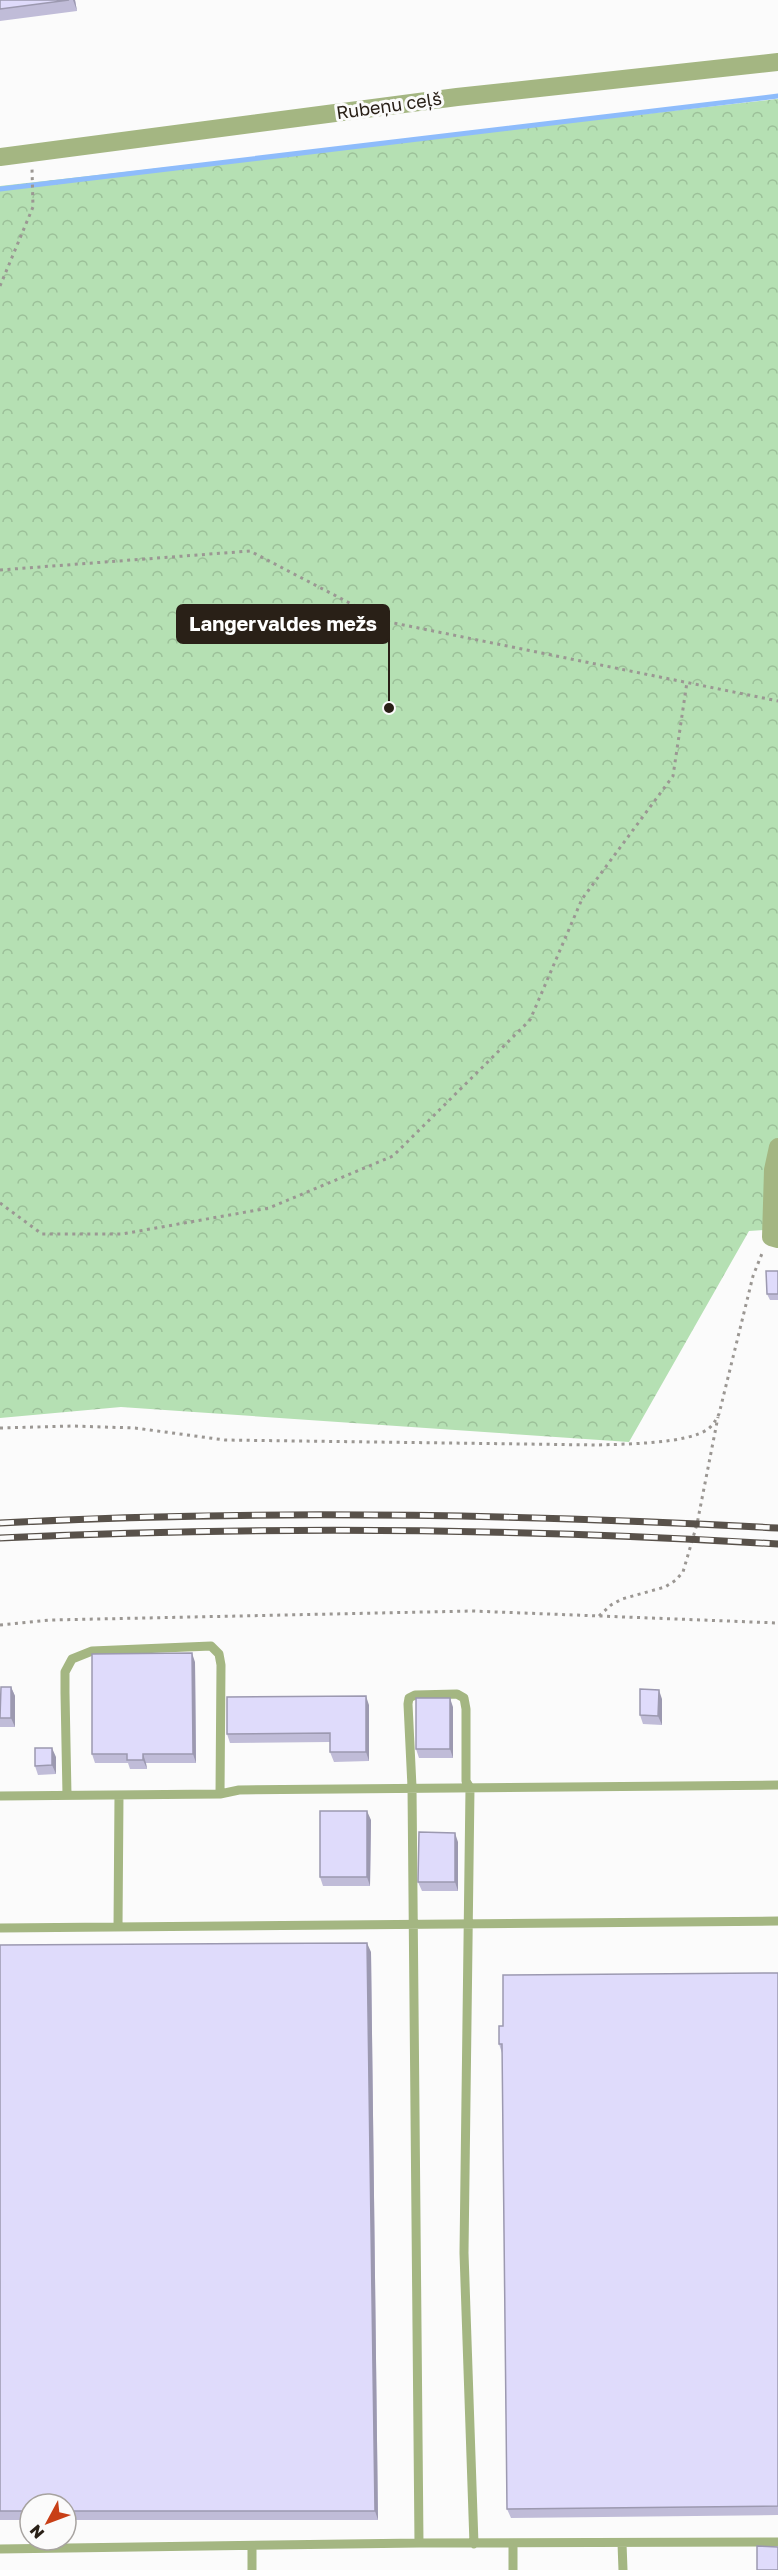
<svg xmlns="http://www.w3.org/2000/svg" width="778" height="2570" viewBox="0 0 778 2570" font-family="'Golos Text',sans-serif">
	<defs>
		<pattern id="forest-crowns" width="20" height="18" patternUnits="userSpaceOnUse" patternTransform="scale(1.5)"><rect width="20" height="18" fill="#b5e0b3"/><path d="M2 6a3 3 0 1 1 6 0M12 15a3 3 0 1 1 6 0" fill="none" stroke="#9cc099"/></pattern>
	</defs>
	<rect width="100%" height="100%" fill="#fbfbfb"/>
	<path fill="url(#forest-crowns)" d="M778,99V1229L749,1231L629,1442L121,1407L0,1418V186Z"/>
	<g fill="none" stroke-linecap="round" stroke-linejoin="round">
		<path stroke="#8ebcfb" stroke-width="5" d="M0,189L778,96"/>
		<path stroke="#9b9793" stroke-width="3" stroke-dasharray="3 4.5" stroke-linecap="butt" d="M0,286L33,207L32,169
			M0,570L250,551L384,621L778,701
			M0,1203L42,1234H122L269,1208L393,1156L530,1020L582,899L673,776L687,682
			M0,1428L72,1426L135,1428L225,1440L597,1445C624,1444 687,1444 708,1429C713,1425 716,1420 719,1414L753,1276L763,1251
			M599,1616L611,1605L622,1599L665,1587L676,1580L683,1572L697,1524L718,1417
			M0,1625L51,1620L472,1611L778,1623"/>
		<path stroke="#a4b682" stroke-width="9" d="M67,1795L65,1693V1672L72,1659L92,1651L211,1646L219,1654L221,1665L220,1794
			M0,1796L220,1794L239,1790L778,1785
			M118,1927L119,1795
			M0,1928L778,1921
			M419,2543L412,1787L408,1704L409,1698L415,1695L457,1694L464,1698L466,1709V1781L470,1788L464,2253L474,2544
			M622,2543L623,2570
			M513,2544V2570
			M0,2549L419,2543L778,2542
			M252,2570V2546"/>
		<path stroke="#a4b682" stroke-width="18" d="M0,157L457,97L778,62
			M778,1147L773,1170L771,1237L778,1239"/>
		<g stroke="#58514a" stroke-width="7">
			<path id="rail" d="M0,1523C259,1509 519,1514 778,1528
				M0,1538C260,1526 519,1528 778,1544"/>
		</g>
		<use href="#rail" stroke="#fbfbfb" stroke-width="4.5" stroke-dasharray="14" stroke-linecap="butt"/>
	</g>
	<path fill="#c0bcd8" d="M0,0H75L77,11L0,21Z
		M778,1271V1300H770L767,1294Z
		M195,1662L196,1763H146L147,1769H130L128,1763H95L92,1754Z
		M11,1687L15,1696V1727H0V1700Z
		M662,1699V1725L643,1724L640,1715Z
		M369,1705V1761L334,1762L330,1752V1742L230,1743L227,1734Z
		M453,1707V1758H419L416,1749Z
		M56,1757V1774L38,1775L35,1766Z
		M371,1820L370,1886H323L320,1877Z
		M458,1842V1891H422L418,1882Z
		M0,1945L371,1952L378,2520H66V2504H30V2520H0Z
		M778,1973V2515L511,2518L507,2509L502,2053L499,2044L503,2026Z"/>
	<path fill="#9c99b0" d="M73,0H75L77,11Z
		M192,1653L195,1662L196,1763L193,1754Z
		M11,1687L15,1696V1727L11,1718Z
		M659,1690L662,1699V1725L658,1716Z
		M366,1696L369,1705V1761L366,1752Z
		M450,1698L453,1707V1758L450,1749Z
		M52,1748L56,1757V1774L52,1765Z
		M143,1754L146,1763L147,1769L143,1760Z
		M367,1811L371,1820L370,1886L367,1877Z
		M455,1833L458,1842V1891L455,1882Z
		M367,1943L371,1952L378,2520L375,2511Z"/>
	<path fill="#dfdbfb" stroke="#9c99b0" stroke-width="1.5" d="M0,0H69L0,9Z
		M766,1271H778V1294H767Z
		M192,1653L193,1754H143V1760H127V1754H92V1654Z
		M1,1687H11V1718H0Z
		M640,1689L659,1690L658,1716L640,1715Z
		M366,1696V1752H330V1733L227,1734V1697Z
		M416,1698H450V1749H416Z
		M35,1748H52V1765L35,1766Z
		M320,1811H367V1877H320Z
		M419,1832L455,1833V1882H418Z
		M367,1943L375,2511H66V2504H30V2511H0V1945Z
		M778,1973V2506L507,2509L502,2044H499V2026H503V1975Z
		M757,2546L778,2547V2570H757Z"/>
	<g text-anchor="middle" stroke-width="6" stroke-linejoin="round" paint-order="stroke">
		<g font-size="18" fill="#292017" stroke="#fbfbfb">
			<text transform="translate(389 106) rotate(-8)" y="6">Rubeņu ceļš</text>
		</g>
	</g>
	<path fill="none" stroke="#292017" stroke-width="2" d="M389 708L389 624"/>
	<circle fill="#292017" stroke="#fbfbfb" stroke-width="2" cx="389" cy="708" r="6"/>
	<rect fill="#292017" stroke="#292017" stroke-width="2" x="177" y="605" width="212" height="38" rx="6"/>
	<g font-size="20" text-anchor="middle" font-weight="bold" fill="#fff">
		<text x="283" y="631">Langervaldes mežs</text>
	</g>
	<g transform="translate(48 2522) rotate(229)"><circle r="28" fill="#fbfbfb" stroke="#a7a3a0" stroke-width="1.5"/>
	<path d="M0-4.5L10 22L0 15L-10 22Z" fill="#c83f17"/>
	<text y="-9" font-size="16" font-weight="bold" text-anchor="middle" fill="#292017">N</text>
	</g>
</svg>
